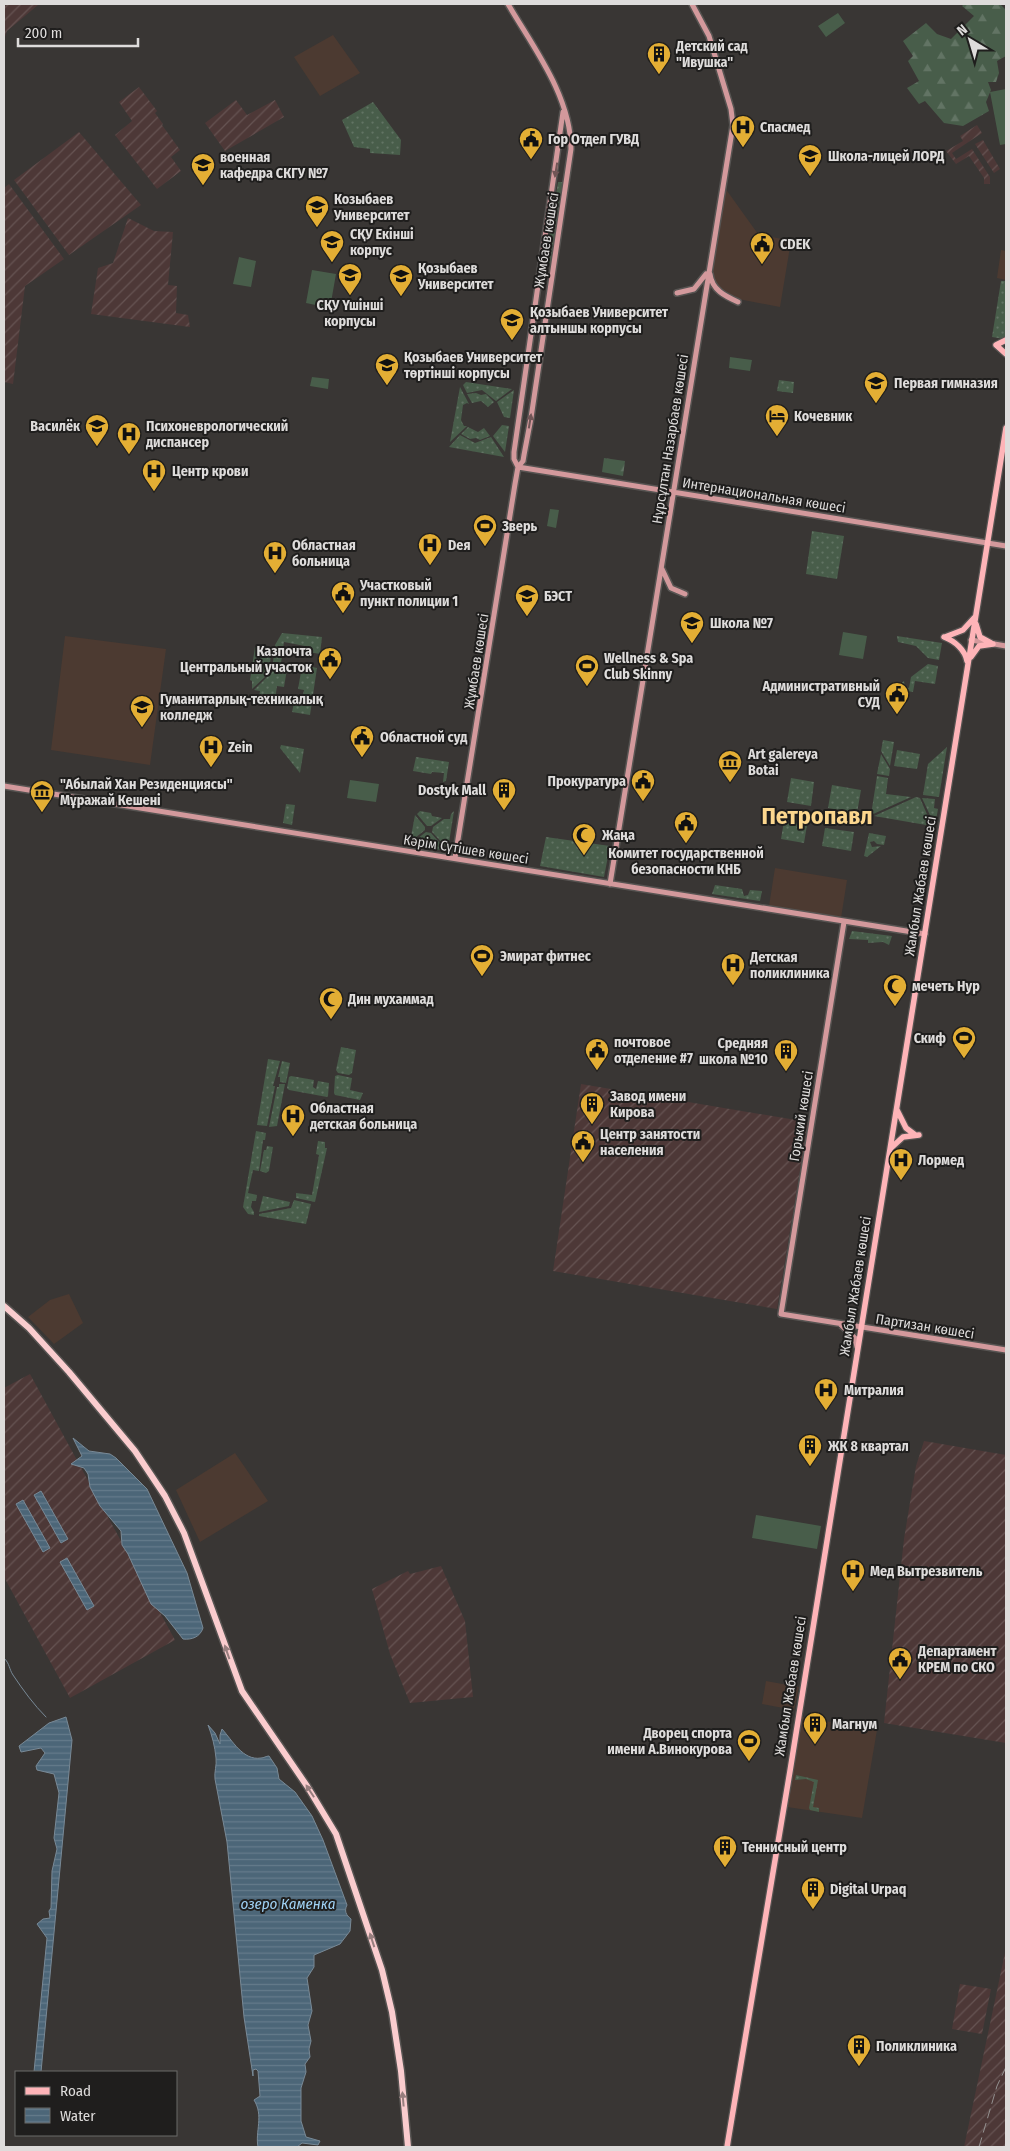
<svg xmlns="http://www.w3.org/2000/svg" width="1010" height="2151" viewBox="0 0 1010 2151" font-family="'Fira Sans Condensed',sans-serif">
	<defs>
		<pattern id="industrial-furrows" width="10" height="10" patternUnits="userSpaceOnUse" patternTransform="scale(1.25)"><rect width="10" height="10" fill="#4d3837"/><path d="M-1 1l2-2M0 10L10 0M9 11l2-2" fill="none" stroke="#665453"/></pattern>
		<pattern id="grass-dots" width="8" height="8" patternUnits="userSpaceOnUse" patternTransform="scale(1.25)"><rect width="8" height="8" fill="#485d4a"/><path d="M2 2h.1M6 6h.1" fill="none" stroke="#627464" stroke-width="1.8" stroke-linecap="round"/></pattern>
		<pattern id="forest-firs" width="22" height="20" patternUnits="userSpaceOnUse" patternTransform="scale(1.25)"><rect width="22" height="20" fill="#485d4a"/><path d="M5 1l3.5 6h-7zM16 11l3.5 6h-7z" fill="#627464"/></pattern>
		<pattern id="water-rules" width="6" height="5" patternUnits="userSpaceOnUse" patternTransform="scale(1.25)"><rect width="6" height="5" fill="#4c6678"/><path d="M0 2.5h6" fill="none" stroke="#657b8b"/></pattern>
	</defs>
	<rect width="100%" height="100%" fill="#393634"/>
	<path fill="#4c3a31" d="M333,35L360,73L320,96L294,57Z
		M725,188L758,234L791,241L780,307L728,297L717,288L712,277Z
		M1001,250L1006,251V280L997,278Z
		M65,636L166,649L150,765L51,750Z
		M775,868L847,880L841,918L769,906Z
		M69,1294L83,1323L54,1344L28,1317L50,1300Z
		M235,1453L268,1501L200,1542L176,1490Z
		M766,1681L799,1687L794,1710L762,1704Z
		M802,1717L877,1730L862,1818L787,1807Z"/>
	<path fill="url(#industrial-furrows)" d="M4,4L38,5L7,31L4,40Z
		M139,87L157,111L155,113L163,124L162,125L180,150L171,157L181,171L157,189L115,135L132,121L119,102Z
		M236,100L247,115L275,100L284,117L225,151L205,123Z
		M977,125L982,133L952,153L956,159L972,149L990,177V184H984V178L969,156L956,164L946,151L963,141L960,136Z
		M79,132L141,205L69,255L14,180Z
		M983,140L1000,169L994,173L975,144Z
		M9,184L64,259L25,286L13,384L4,382V188Z
		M128,218L154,231L173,232L168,285L177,286L176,313L188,315L190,327L91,314L98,268L113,263Z
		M581,1084L808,1122L777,1309L553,1271Z
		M30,1374L175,1640L70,1698L4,1577V1388Z
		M924,1441L1006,1455V1743L884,1723L904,1539L916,1466Z
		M441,1566L465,1621L473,1697L410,1703L390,1654L372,1589L408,1571L410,1574Z
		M1006,1948V2147H964Z
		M960,1984L991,1989L982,2034L952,2029Z"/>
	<path fill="url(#grass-dots)" d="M373,102L401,140L400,155L370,153V149L354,147L342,120Z
		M558,182H564L551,263L545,262Z
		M1001,281H1006V338L1004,339L992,337Z
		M779,380L794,382L793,393L777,391Z
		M466,382L512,389L496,401L482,390L467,393L463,385Z
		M460,387L469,404L467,403L463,405L461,420L464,426H467L450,442Z
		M514,390L510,418L504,417L497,402Z
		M476,393L481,395L486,394L494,402L488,407L481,401L472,403L467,394Z
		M502,425L509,426L505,452L493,436Z
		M468,427L478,432L484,428L490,436L480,440L476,438L470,439L461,434Z
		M460,435L475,443L491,437L504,457L449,447Z
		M812,531L844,536L837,579L806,574Z
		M282,633L322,637L320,654L309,652L310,647L284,642L281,663L273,662L275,645Z
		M897,636L942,643L939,660L928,658L916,646L898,642Z
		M255,647L272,648L270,663L277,665L266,673V676L252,689V681L250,680Z
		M280,664V668L287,669L284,687L277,686L275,700L259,697L260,691L254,690Z
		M928,664L938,666L935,684L915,681L913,692L895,689L904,681L905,687L909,688L911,677Z
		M308,666L317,668L310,715L292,712L295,698L302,699L304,690L298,689L301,672L307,673Z
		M883,740L894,742L890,766L881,751Z
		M281,745L304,749L300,773L280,748Z
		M947,747L939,797L923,795L928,764Z
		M897,750L920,754L917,769L894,766Z
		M881,754L890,769L889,776L877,774Z
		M416,757L449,762L446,781L443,782L444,773L432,772L431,774L413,771Z
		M877,776L888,778L886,794L911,797L871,815Z
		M791,778L814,782L811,806L787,802Z
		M832,785L861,790L857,813L828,808Z
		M916,797L920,798L932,826L874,816Z
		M922,798L935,799L934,808L938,809L935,826Z
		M286,804L295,805L292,825L283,823Z
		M420,811L431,813L432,816L442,818L431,826H427L417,814Z
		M454,811L448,849L432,832L433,827L444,819H450L451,814Z
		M415,815L425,827V830L410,842Z
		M784,821L807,825L804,843L781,839Z
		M825,828L854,832L851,851L822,846Z
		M426,832L431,833L447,851L409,845Z
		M869,833L886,836L884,845L877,844L874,841L870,842L872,847L881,846L867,857L864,856Z
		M546,837L610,846L604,877L540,866Z
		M715,885L742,889L744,896L748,895L750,890L762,891L760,901L712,894Z
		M852,931L892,936L889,945L883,942L868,943V940L849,939Z
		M341,1047L356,1050L352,1073L349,1075L338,1073L336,1070Z
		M268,1059L280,1061L273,1086H275L267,1126L257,1125Z
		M282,1061L290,1063L286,1083L280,1082V1077H278Z
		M338,1075L352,1078L350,1090L363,1093L360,1100L335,1095L334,1093L335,1076Z
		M291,1076L314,1080L313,1087L316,1089L318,1081L329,1083L328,1096L327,1097L289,1090L287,1088L289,1077Z
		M279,1084H285L277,1126L269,1127L277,1087H279Z
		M256,1131L266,1133L265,1140H263L259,1171L253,1170L248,1193L257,1195L256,1201H252L251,1207L254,1212V1215L248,1214L243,1207Z
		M318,1141L325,1142V1148H327L315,1202L296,1198V1193L312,1195L319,1155L316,1154Z
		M267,1146L273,1147L269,1171L266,1173L260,1171L264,1150H266Z
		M263,1196L290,1202L289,1206L259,1212Z
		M294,1200L311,1204L306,1224L259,1216V1214L291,1208Z
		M796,1775L818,1780L813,1807L819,1808V1812L810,1810L809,1808L814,1782L806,1779L795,1780Z"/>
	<path fill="url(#forest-firs)" d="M964,4H1000L1006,10V56L997,61L999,73L996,82H988L991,90L986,102L989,111L963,126L944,123L925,101L919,104L907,88L919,81L908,61L913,56L903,41L926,23L937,34L951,39L974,16L962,6Z
		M604,458L625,461L623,476L602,472Z"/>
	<path fill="#485d4a" d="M838,13L845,23L826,37L818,26Z
		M1006,89V144L1000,145L990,92Z
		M239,257L256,261L251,287L233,284Z
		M312,270L336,274L330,308L306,303Z
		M730,357L752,360L750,371L729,368Z
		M312,377L329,379L328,389L310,386Z
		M550,509L559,510L556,528L547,526Z
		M843,632L867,636L863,659L839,655Z
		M350,780L379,784L376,802L347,798Z
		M756,1515L821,1526L817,1549L752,1538Z"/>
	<path fill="url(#water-rules)" stroke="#788996" d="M73,1438L89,1451L110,1454L116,1458L147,1489L187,1573L203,1628C200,1637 192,1640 183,1639L165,1616L151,1604L128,1554L122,1545L121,1531L100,1506L90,1487L88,1474L84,1468L71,1464L82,1456Z
		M41,1491L68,1539L61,1543L34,1495Z
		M23,1500L50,1548L43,1552L16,1504Z
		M67,1558L94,1606L87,1610L60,1562Z
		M66,1717L72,1740L41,2072H34L47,1938L37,1924L43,1919L50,1918L49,1911L51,1908L52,1871L57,1849L54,1838L59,1793L54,1774L37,1770L36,1766L45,1753L41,1748L21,1752L19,1746L49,1723Z
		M208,1725L215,1733L220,1744V1735L222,1729C232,1740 243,1761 261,1758C264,1758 266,1756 269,1756L277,1768L279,1779L295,1792L312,1816L323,1840L347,1905C344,1911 346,1915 351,1919L350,1931L340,1944L314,1955V1967L307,1978L312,2011L308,2025L311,2041L309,2049L310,2057L305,2064L306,2072L301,2088V2121L306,2137L320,2141L318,2145L302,2143L297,2147H258C255,2131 264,2116 254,2100L260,2096L258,2071L256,2069L253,2070V2076L244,2017L227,1842L215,1779C214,1772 217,1765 216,1758C215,1747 212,1735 208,1725Z"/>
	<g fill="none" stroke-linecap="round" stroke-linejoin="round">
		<path stroke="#788996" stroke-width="1" d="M4,1658C10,1664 9,1669 13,1675C23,1690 34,1705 46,1717"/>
		<g stroke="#575452" stroke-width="8">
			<path id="secondary" d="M710,274C712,290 725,296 738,302
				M677,293L694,289L706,274
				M518,467L1006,546
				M518,467L514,459V452L563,112
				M662,569L671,588L685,594
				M971,640L1006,646
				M4,786C311,835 617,887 925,934
				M455,858L515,484L518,467L523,461L524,455L531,418L571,149C571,96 533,47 508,4
				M610,884L733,125L731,109L709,36L692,4
				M844,922L781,1314L1006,1350
				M841,1325L855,1338L857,1347"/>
		</g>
		<g stroke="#575452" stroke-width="8">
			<path id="primary" d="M1006,340L996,345L1006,354
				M976,624L980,637L991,643
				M944,637C955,641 965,650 967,661
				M945,637L963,630L974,618
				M971,657L979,646L993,644
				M897,1110L906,1128L914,1134
				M891,1148L903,1137L919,1135
				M727,2147L790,1771L1006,428"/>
		</g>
		<g stroke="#575452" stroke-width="9">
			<path id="trunk" d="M4,1306L29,1328L69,1372L135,1451L165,1496L184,1533L242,1691L307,1786L336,1834L382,1970L392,2012L401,2071L408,2147"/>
		</g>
		<use href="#secondary" stroke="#d3999c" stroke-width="5"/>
		<use href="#primary" stroke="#feb4b8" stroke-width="5.5"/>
		<use href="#trunk" stroke="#faccce" stroke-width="6"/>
		<path stroke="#959392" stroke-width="1" stroke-dasharray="10 5" stroke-linecap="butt" d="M979,2147L997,2086L1006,2067"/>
	</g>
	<defs><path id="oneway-solid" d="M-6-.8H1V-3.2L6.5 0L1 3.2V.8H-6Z" transform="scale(1.25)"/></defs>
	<g fill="#705556">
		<use href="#oneway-solid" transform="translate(556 170) rotate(99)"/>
		<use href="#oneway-solid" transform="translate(530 421) rotate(-81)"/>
	</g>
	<g fill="#977e7e">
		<use href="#oneway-solid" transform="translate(227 1652) rotate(-109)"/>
		<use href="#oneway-solid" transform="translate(310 1791) rotate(-123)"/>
		<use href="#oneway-solid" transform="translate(372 1940) rotate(-108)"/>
		<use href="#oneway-solid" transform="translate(403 2099) rotate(-95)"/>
	</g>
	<defs>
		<g id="building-pin" transform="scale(1.25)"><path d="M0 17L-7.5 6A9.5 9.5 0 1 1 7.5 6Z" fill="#e3ae34" stroke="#1f1e1d"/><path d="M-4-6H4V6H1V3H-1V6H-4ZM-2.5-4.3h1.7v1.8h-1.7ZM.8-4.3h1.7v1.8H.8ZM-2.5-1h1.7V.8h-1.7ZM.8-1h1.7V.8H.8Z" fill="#111"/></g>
		<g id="hospital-pin" transform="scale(1.25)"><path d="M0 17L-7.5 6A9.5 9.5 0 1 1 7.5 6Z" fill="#e3ae34" stroke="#1f1e1d"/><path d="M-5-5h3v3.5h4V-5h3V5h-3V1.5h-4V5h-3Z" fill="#111"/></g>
		<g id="civic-pin" transform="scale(1.25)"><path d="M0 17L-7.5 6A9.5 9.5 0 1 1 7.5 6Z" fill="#e3ae34" stroke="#1f1e1d"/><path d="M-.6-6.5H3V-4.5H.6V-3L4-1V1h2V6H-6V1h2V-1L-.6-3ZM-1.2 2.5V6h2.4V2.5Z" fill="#111"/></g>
		<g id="school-pin" transform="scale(1.25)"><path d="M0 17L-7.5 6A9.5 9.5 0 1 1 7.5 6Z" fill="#e3ae34" stroke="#1f1e1d"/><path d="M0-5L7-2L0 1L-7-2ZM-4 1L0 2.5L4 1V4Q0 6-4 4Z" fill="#111"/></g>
		<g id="university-pin" transform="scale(1.25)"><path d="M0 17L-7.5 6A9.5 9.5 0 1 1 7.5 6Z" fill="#e3ae34" stroke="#1f1e1d"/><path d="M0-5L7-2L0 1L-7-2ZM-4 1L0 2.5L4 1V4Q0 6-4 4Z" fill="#111"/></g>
		<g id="hotel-pin" transform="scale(1.25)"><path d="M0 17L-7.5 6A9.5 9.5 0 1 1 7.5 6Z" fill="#e3ae34" stroke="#1f1e1d"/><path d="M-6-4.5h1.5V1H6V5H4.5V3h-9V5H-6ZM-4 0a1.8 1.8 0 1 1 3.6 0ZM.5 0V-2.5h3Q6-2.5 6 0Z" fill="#111"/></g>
		<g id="stadium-pin" transform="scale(1.25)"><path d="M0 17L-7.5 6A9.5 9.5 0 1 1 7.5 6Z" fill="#e3ae34" stroke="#1f1e1d"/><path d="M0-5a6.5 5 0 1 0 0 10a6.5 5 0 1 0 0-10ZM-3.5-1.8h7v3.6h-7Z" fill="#111"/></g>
		<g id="museum-pin" transform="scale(1.25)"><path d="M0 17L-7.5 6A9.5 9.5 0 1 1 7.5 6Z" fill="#e3ae34" stroke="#1f1e1d"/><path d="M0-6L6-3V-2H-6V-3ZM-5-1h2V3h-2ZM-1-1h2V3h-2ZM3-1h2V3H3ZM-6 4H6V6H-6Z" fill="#111"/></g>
		<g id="mosque-pin" transform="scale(1.25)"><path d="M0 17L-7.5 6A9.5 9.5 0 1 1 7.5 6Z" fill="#e3ae34" stroke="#1f1e1d"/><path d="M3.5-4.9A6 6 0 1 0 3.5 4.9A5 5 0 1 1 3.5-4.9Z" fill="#111"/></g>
	</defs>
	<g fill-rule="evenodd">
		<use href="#building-pin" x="659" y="54"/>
		<use href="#hospital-pin" x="743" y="127"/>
		<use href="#civic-pin" x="531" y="139"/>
		<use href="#school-pin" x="810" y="156"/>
		<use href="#university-pin" x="203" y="165"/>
		<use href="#university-pin" x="317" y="207"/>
		<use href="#university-pin" x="332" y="242"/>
		<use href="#civic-pin" x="762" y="244"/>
		<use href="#university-pin" x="350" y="275"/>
		<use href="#university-pin" x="401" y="276"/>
		<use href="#university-pin" x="512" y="320"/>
		<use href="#university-pin" x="387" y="365"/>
		<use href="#school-pin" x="876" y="383"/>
		<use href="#hotel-pin" x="777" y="416"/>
		<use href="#school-pin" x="97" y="426"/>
		<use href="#hospital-pin" x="129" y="434"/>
		<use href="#hospital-pin" x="154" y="471"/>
		<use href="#stadium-pin" x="485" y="526"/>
		<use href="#hospital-pin" x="430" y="545"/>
		<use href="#hospital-pin" x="275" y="553"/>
		<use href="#civic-pin" x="343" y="593"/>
		<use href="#school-pin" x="527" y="596"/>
		<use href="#school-pin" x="692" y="623"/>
		<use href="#civic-pin" x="330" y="659"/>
		<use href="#stadium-pin" x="587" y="666"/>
		<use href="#civic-pin" x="897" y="694"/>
		<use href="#university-pin" x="142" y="707"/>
		<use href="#civic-pin" x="362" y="737"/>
		<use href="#hospital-pin" x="211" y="747"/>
		<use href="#museum-pin" x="730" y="762"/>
		<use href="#civic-pin" x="643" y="781"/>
		<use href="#building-pin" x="504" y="790"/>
		<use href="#museum-pin" x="42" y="792"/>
		<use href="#civic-pin" x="686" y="823"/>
		<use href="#mosque-pin" x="584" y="835"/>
		<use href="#stadium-pin" x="482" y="956"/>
		<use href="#hospital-pin" x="733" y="965"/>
		<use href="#mosque-pin" x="895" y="986"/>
		<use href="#mosque-pin" x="331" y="999"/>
		<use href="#stadium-pin" x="964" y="1038"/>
		<use href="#civic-pin" x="597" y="1050"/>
		<use href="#building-pin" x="786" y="1051"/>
		<use href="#building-pin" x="592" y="1104"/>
		<use href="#hospital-pin" x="293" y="1116"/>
		<use href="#civic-pin" x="583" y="1142"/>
		<use href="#hospital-pin" x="901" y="1160"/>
		<use href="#hospital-pin" x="826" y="1390"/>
		<use href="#building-pin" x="810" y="1446"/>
		<use href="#hospital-pin" x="853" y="1571"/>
		<use href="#civic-pin" x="900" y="1659"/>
		<use href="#building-pin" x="815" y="1724"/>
		<use href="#stadium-pin" x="749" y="1741"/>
		<use href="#building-pin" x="725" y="1847"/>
		<use href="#building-pin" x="813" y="1889"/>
		<use href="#building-pin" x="859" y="2046"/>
	</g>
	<g text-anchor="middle" stroke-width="4" stroke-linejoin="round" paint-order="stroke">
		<g font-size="14" font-weight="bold" fill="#dedcdb" stroke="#1f1e1d" text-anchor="start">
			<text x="676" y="51">Детский сад<tspan x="676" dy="16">"Ивушка"</tspan></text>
			<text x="760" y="132">Спасмед</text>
			<text x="548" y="144">Гор Отдел ГУВД</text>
			<text x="828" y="161">Школа-лицей ЛОРД</text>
			<text x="220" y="162">военная<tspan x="220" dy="16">кафедра СКГУ №7</tspan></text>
			<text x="334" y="204">Козыбаев<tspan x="334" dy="16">Университет</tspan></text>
			<text x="350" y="239">СҚУ Екінші<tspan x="350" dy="16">корпус</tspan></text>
			<text x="780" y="249">CDEK</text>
			<text x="418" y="273">Қозыбаев<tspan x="418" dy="16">Университет</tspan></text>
			<text x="350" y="310" text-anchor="middle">СҚУ Үшінші<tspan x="350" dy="16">корпусы</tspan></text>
			<text x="530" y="317">Қозыбаев Университет<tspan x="530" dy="16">алтыншы корпусы</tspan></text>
			<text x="404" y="362">Қозыбаев Университет<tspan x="404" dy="16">төртінші корпусы</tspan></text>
			<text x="894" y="388">Первая гимназия</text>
			<text x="794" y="421">Кочевник</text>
			<text x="80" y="431" text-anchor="end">Василёк</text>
			<text x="146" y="431">Психоневрологический<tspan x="146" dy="16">диспансер</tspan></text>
			<text x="172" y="476">Центр крови</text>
			<text x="502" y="531">Зверь</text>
			<text x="292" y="550">Областная<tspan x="292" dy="16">больница</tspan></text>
			<text x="448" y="550">Deя</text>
			<text x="360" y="590">Участковый<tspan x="360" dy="16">пункт полиции 1</tspan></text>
			<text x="544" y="601">БЭСТ</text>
			<text x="710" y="628">Школа №7</text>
			<text x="312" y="656" text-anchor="end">Казпочта<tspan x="312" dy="16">Центральный участок</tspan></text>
			<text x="604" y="663">Wellness &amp; Spa<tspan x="604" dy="16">Club Skinny</tspan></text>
			<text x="880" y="691" text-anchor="end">Административный<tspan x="880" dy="16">СУД</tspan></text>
			<text x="160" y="704">Гуманитарлық-техникалық<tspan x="160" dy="16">колледж</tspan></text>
			<text x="380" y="742">Областной суд</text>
			<text x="228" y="752">Zein</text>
			<text x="748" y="759">Art galereya<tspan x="748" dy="16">Botai</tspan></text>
			<text x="626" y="786" text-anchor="end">Прокуратура</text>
			<text x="60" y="789">"Абылай Хан Резиденциясы"<tspan x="60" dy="16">Мұражай Кешені</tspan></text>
			<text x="486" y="795" text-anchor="end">Dostyk Mall</text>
			<text x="602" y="840">Жаңа</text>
			<text x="686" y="858" text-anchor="middle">Комитет государственной<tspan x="686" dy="16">безопасности КНБ</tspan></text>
			<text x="500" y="961">Эмират фитнес</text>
			<text x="750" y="962">Детская<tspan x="750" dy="16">поликлиника</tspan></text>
			<text x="912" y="991">мечеть Нур</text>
			<text x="348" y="1004">Дин мухаммад</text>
			<text x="946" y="1043" text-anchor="end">Скиф</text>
			<text x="614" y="1047">почтовое<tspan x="614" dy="16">отделение #7</tspan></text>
			<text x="768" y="1048" text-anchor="end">Средняя<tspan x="768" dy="16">школа №10</tspan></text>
			<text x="610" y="1101">Завод имени<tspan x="610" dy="16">Кирова</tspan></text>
			<text x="310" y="1113">Областная<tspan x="310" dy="16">детская больница</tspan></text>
			<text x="600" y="1139">Центр занятости<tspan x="600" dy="16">населения</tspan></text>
			<text x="918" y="1165">Лормед</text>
			<text x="844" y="1395">Митралия</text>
			<text x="828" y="1451">ЖК 8 квартал</text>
			<text x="870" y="1576">Мед Вытрезвитель</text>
			<text x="918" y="1656">Департамент<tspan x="918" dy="16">КРЕМ по СКО</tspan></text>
			<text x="832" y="1729">Магнум</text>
			<text x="732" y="1738" text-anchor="end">Дворец спорта<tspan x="732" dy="16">имени А.Винокурова</tspan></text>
			<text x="742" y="1852">Теннисный центр</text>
			<text x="830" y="1894">Digital Urpaq</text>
			<text x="876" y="2051">Поликлиника</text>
		</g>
		<g font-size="14" fill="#dedcdb" stroke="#1f1e1d">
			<text transform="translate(546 240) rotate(-81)" y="5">Жұмбаев көшесі</text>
			<text transform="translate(670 439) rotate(-81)" y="5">Нұрсұлтан Назарбаев көшесі</text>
			<text transform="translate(764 495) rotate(9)" y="5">Интернациональная көшесі</text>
			<text transform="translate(476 661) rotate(-81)" y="5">Жұмбаев көшесі</text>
			<text transform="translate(466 849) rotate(9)" y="5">Кәрім Сүтішев көшесі</text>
			<text transform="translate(920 886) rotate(-81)" y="5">Жамбыл Жабаев көшесі</text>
			<text transform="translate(801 1116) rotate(-81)" y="5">Горький көшесі</text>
			<text transform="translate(855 1286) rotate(-81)" y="5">Жамбыл Жабаев көшесі</text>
			<text transform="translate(925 1326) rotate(9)" y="5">Партизан көшесі</text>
			<text transform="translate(790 1686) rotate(-81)" y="5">Жамбыл Жабаев көшесі</text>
		</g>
		<g font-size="15" font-style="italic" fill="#a0d2f5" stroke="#1f1e1d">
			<text x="288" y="1909">озеро Каменка</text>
		</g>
		<g font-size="24" font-weight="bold" fill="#fcd78e" stroke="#1f1e1d">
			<text x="817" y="824">Петропавл</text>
		</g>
	</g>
	<rect width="1010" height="2151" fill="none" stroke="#dedcdb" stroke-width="10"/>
	<rect x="15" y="2071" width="162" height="65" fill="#1f1e1d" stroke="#6b6a69"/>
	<rect x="25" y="2087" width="25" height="8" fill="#feb4b8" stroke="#6b6a69"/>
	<text x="60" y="2096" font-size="15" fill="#dedcdb">Road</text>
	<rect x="25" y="2108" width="25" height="15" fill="url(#water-rules)" stroke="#6b6a69"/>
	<text x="60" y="2121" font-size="15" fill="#dedcdb">Water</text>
	<g transform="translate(970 40) rotate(322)" stroke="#1f1e1d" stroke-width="4" paint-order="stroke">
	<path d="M0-4L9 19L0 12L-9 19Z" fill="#dedcdb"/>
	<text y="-8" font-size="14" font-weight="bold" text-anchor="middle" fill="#dedcdb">N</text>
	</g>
	<path d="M18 38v8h120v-8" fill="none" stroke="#dedcdb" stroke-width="2.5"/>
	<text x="25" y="38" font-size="15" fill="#dedcdb" stroke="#1f1e1d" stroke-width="4" paint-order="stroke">200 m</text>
</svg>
